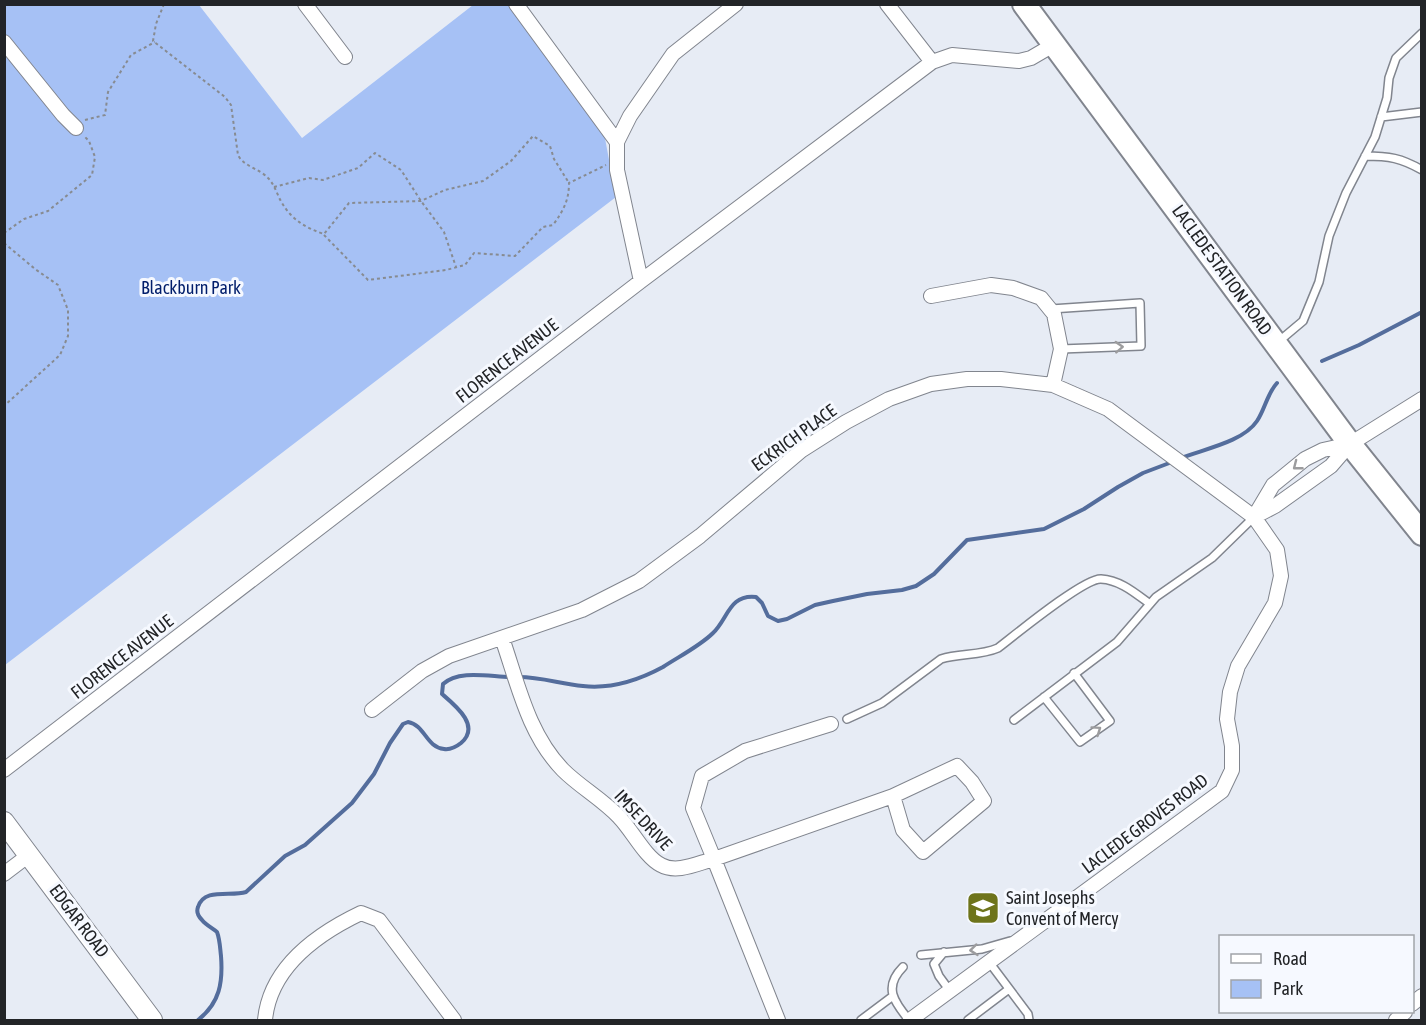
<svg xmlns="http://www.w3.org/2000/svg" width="1426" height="1025" viewBox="0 0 1426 1025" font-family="'Asap Condensed',sans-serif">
	<rect width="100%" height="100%" fill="#e7ecf5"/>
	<path fill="#a6c1f5" d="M5,5H199L302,138L473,5H510L604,133L616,197L5,665Z"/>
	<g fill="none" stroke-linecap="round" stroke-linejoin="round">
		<path stroke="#546d9c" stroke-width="4" d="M1322,361L1359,345L1422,312
			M1181,458C1204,449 1243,442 1257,421C1265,409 1267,394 1277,383
			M519,677C541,677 561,684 583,686C610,689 639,680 663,667C678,657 700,646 713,633C728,619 729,594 756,597L762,603L768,616L778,621L787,619L815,605L833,601L867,594L902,590L916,586L934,574L967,540L1044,529L1084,509L1118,487L1143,473L1172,462
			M198,1020C220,1003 223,982 221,956C220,948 220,940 217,932C212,928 206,925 202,920C199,917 196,912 198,907C204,887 231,897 246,892L285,856L305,845L352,803L374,774L390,743L403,724L408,722C425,725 426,747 444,749C451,750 456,747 461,743C481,726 456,706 442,694L443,684C459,669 491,677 511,677"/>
		<g stroke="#81858e" stroke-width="10">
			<path id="lane" d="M1381,117L1422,112
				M1365,156C1389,156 1401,158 1422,170
				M1051,309L1140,303L1141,346L1061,349
				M1278,342L1303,321L1319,282L1329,236L1346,193L1375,137L1387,98L1389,78L1396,58L1422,33
				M1044,697L1080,742L1110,721L1074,673
				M847,719L882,703L941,659C960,653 980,656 998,648C1015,635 1084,578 1101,579C1120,580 1135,593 1150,604
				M1014,720L1117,642L1156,597L1212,558L1254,517
				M944,952L934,964L939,976L950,991
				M921,955L982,949L1010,941
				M989,962L1028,1014L1029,1020
				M903,967C883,987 894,1002 909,1020
				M861,1020L893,996
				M968,1020L1009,989"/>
		</g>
		<g stroke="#81858e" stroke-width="16">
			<path id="street" d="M305,4L345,57
				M516,4L617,142V170L641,281
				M887,4L932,62
				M4,42L63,115L76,128
				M617,142L630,116L673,54L736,4
				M931,296L991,285L1013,288L1041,298L1054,314L1061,349L1053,385
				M1254,517L1275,506L1331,466L1350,444L1422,399
				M1254,517L1273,485L1305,459L1323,450L1350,444
				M502,638C518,684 528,734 563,770C580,787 602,799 619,817C632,830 645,857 661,865C677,874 698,863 714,859L778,1020
				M372,710L422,671L449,656L582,610L639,581L700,536L802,450L846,422L889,399L931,384L967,379H1001L1053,385L1108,409L1254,517L1277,550L1281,576L1275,603L1238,666L1230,692L1227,719L1232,746V770L1222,791L910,1020
				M831,724L745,751L702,776L693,808L714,859L893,796L903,830L923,852L984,801L972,782L957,766L893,796
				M4,770L641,281L932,62L952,55L1019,61L1031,58L1055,44
				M4,874L29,855
				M1412,1004L1422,996
				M265,1020C270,967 317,934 361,913L379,920L454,1020
				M1396,1020L1405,1012"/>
		</g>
		<g stroke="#81858e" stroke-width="22">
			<path id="secondary" d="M4,822L152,1020"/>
		</g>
		<g stroke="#81858e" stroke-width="26">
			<path id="primary" d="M1024,4L1350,444L1422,534"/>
		</g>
		<path stroke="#878b91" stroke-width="2" stroke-dasharray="3 3" stroke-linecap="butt" d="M164,4L156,24L153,41L225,97L231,105L238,155C243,166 260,169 268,178C275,185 277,195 282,203C292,220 306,228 324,234L349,203L421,201L445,190L483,181L511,161L533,136L550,146L554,159L569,183
			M85,120L105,115L108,92L131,55L155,42
			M274,187L309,178L323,180L358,168L375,153L401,170L421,201L444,232L456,267
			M4,233L24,219L48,211L92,175L95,157L89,141L84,136
			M324,235L368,280L446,270L465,265L474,253L515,256L543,227L553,225C563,211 569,201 569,183L606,165
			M4,243L35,269L58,285L68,310V336L60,355L4,406"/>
		<use href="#lane" stroke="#fff" stroke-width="7"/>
		<use href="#street" stroke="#fff" stroke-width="14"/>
		<use href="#secondary" stroke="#fff" stroke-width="20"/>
		<use href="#primary" stroke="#fff" stroke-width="22"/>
	</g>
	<defs><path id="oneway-chevron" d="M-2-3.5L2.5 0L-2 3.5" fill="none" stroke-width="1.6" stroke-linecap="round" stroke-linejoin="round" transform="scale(1.5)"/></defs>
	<g stroke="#9c9c9e">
		<use href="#oneway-chevron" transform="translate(1119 347) rotate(-3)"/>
		<use href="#oneway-chevron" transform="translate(1297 466) rotate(142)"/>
		<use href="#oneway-chevron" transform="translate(1097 730) rotate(-35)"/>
		<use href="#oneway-chevron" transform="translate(974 950) rotate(174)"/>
	</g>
	<defs>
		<g id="school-square" transform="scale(1.725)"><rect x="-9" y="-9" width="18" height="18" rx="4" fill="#6e741b" stroke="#f6f9ff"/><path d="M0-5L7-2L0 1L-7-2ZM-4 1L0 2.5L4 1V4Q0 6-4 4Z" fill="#fff"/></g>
	</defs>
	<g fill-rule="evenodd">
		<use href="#school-square" x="983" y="908"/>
	</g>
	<g text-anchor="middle" stroke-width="6" stroke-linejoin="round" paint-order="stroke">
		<g font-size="18" fill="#222427" stroke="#f6f9ff">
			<text transform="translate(1222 270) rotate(54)" y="6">LACLEDE STATION ROAD</text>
			<text transform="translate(507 361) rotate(-38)" y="6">FLORENCE AVENUE</text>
			<text transform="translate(794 438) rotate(-36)" y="6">ECKRICH PLACE</text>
			<text transform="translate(122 657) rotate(-38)" y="6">FLORENCE AVENUE</text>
			<text transform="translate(643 820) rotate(47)" y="6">IMSE DRIVE</text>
			<text transform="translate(1145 824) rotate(-37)" y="6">LACLEDE GROVES ROAD</text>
			<text transform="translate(79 921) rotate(53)" y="6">EDGAR ROAD</text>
		</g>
		<g font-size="18" fill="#011e6b" stroke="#f6f9ff">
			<text x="191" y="294">Blackburn Park</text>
		</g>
		<g font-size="18" fill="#222427" stroke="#f6f9ff" text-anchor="start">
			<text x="1006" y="904">Saint Josephs<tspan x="1006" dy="21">Convent of Mercy</tspan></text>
		</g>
	</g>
	<rect width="1426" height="1025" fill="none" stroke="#222427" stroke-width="12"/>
	<rect x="1219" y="935" width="195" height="78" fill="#f6f9ff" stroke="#a1a4a9" stroke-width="1.5"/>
	<rect x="1231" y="954" width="30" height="9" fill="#ffffff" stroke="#a1a4a9" stroke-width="1.5"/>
	<text x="1273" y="965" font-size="18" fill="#222427">Road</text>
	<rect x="1231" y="980" width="30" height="18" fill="#a6c1f5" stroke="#a1a4a9" stroke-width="1.5"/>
	<text x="1273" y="995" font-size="18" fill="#222427">Park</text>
</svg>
